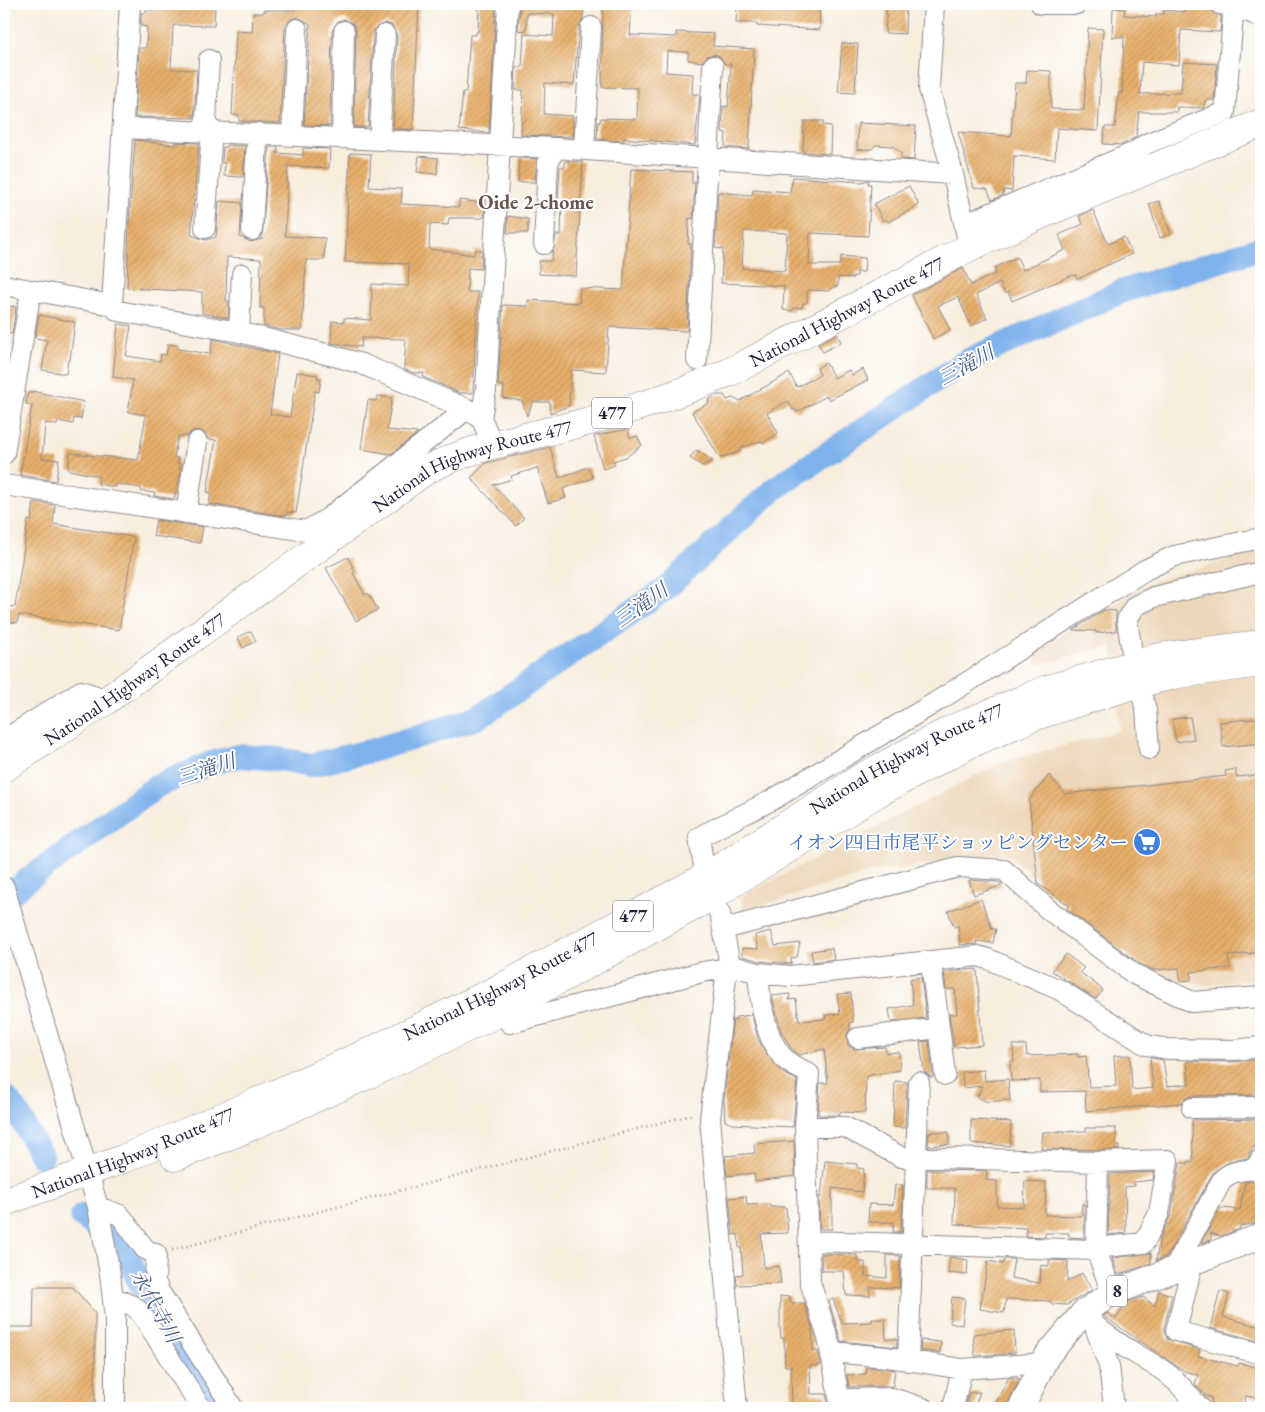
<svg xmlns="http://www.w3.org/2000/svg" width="1265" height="1412" viewBox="0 0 1265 1412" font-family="'EB Garamond','Noto Serif JP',serif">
	<defs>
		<pattern id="building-hatch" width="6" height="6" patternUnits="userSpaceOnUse" patternTransform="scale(1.25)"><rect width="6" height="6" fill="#e7b06b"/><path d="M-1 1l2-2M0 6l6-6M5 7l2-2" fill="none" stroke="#c6975e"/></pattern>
	</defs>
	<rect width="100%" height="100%" fill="#fff"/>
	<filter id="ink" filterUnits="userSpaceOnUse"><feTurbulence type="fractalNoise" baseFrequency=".02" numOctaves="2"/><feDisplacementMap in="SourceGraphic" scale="10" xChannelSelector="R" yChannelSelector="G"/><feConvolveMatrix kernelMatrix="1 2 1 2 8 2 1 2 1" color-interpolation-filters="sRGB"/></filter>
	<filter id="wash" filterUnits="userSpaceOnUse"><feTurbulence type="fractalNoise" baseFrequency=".0096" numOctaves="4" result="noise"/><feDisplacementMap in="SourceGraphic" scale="20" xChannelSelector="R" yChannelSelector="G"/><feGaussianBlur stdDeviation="1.12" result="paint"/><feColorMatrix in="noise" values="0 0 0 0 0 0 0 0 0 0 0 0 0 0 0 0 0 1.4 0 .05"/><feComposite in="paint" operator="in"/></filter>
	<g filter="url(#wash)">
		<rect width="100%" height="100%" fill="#f8eede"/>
		<path fill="#edd7ba" d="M1261,550V979L1205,985L1158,974L1006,853L870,872L744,911L740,897L1000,763L1120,731L1112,646L1037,665L1034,652L1150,583Z"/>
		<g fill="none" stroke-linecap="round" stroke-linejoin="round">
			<path stroke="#7fb2ec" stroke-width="24" d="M4,900L22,884L157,786L211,763L239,756L280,759L311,765L374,750L477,718L664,590L774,489L966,361L1123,291L1261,248
				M4,1096L15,1108L42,1157
				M82,1216L127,1252L136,1276L154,1308L217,1408"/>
		</g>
		<g id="blocks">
			<path fill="url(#building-hatch)" fill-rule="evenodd" d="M295,4H419L413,130L393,128L397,36L392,25L385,23L375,28L373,34L368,127H354L356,31L354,25L345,19L338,21L332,31L330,126L304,125L310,24L298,17L291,19L285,28L280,123L239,121V115H232L236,31L252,32L253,13H264V10H295Z
				M479,4H496L489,133L459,130L463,92H466L470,35H476V32H478Z
				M520,4H584L583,19L579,26L574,85L545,83L544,114L573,116V137L521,135L523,90H515L516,67H522L524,34L553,36L554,14L527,13L526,31L518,30Z
				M603,4H632L630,35L676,37V32L714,34L713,46L754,49L749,149L725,147L726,133L722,132L723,106L728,107L731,64H725L720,56L714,54L707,56L702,62L688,60V52L667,51L666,72L693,74L692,94H700L695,145L624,138V141L597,139L598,122H600L601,118L637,119L638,88L602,87Z
				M783,4H819L820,30L757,26V23H736L737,6L783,11Z
				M887,4H906L905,34L885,33Z
				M178,5L215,7L214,26L174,25L173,28L171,69L197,70L194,118L135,117L139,48H146L147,27L141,26V13H145L146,10H157V7L178,8Z
				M1113,8L1125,9L1124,15L1156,17V14H1164V10L1185,12L1186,9L1210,10L1221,16L1220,32L1181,30L1179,65L1142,62L1140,94L1181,93L1183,62L1217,64L1214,100H1206L1203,108L1177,107V112H1139L1136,137L1121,145L1103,144L1105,127H1115L1119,92L1122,93L1124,37H1112Z
				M1088,28L1103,29L1098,131L1057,128L1055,159L1014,156L1012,191L1004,190L1003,195L992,200L987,189L974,188L958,132L1011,136L1015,83H1026L1027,70L1051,71V109L1084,110Z
				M842,43L858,44L855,93L838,92Z
				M804,121H823V125L831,126L830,154L803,152Z
				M858,123L916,126L914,160L901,159V153L893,146L875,145L872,149L857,150Z
				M135,140L174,145L175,142L199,143L191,235L205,240L216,237L219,201L242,203L240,237L251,242L262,239L269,147H278L277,153L303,155V148L330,149L329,168L288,166L285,236L325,238L324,260H306L302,330H281L264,326V308H260L261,259L227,257L226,301H229L228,318L202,313V292L127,288L129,222Z
				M227,145L245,146L243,177L224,176L225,163H222L223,147H226Z
				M350,153L371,154L369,187L402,189L401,204L459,207V200L485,203L484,217L482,218H449L448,225L430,224L429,249L474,255L475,250H482L481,269L468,268L467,292H478L473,393H460L423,377L424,373H413L404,369L406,339L362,338L361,347L331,343L332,321L344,322V318L371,320L372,284L408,286L409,264L345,262Z
				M419,156L438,158L437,174L417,172Z
				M519,158L537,159L535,182H518Z
				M565,161L583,162L576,276L539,274V261H551L556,235H561L562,203H558L560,167H565Z
				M631,169L692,172V183H695L693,219L689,218L688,244H691L687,331L609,327L606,372L571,370L569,406L550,413V402H533L527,416L522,401L503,398L504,386L498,385L503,305L528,306V300L579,303L580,288L623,290Z
				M793,177L861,182L869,180L868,184H871L868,236L810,233L809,265H840L841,256L865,258L864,272H857V276H853V278L838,277V286L831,288L830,291L807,290V303H803L802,308H793V311L783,310L784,286L721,283L723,249L715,248L718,192L752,195L753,189L790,192ZM744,231L787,233L785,271L742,268Z
				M909,186L919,205L888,222L886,219L883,221L874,204Z
				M1159,201L1171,234L1160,238L1149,204Z
				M1093,210L1108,244L1124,237L1132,254L1077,279L1076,275L1070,276L1012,301L1008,292L1005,294L1000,283L976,295L987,318L971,326L958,297L938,306L950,330L933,339L912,295L963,268L971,285L996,273L994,268L1017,257L1023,270L1029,267L1065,250L1059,235L1083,224L1079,216Z
				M508,216L528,219V233H507Z
				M4,305L16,307L12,334L4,332Z
				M39,315L75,322L70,360H68L66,374L42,370L47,340L35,338Z
				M118,324L131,326L126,356L160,361L161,354L166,355L168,344L178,345V349L210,354L213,339L278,354L270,414L290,417L297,372L318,375L317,378H321L319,392L315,391L296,513L287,512L286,516L209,504L211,493L207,492L216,440L208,439L205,433L199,430L192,431L187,436H178L174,457L178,458L177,463L180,464V474L174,499L154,496L155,493L141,491V488L115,484V487L98,484L99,476L68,470L70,453L138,460L146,415L128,412L133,380L113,377Z
				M837,334L841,342L823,352L818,344Z
				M826,363L834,378L849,370L852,375L863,369L868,380L829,400L827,396L797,412L795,409L793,410L788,401L767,413L778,433L763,443L761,441L740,448L741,451L720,458L692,412L709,403L708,400L716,395H724L727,400L732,398L740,401L789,373L797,387L820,375L817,368Z
				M32,391L84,402L81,419L74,418L73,424L58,421L57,425L46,423L45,425L42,458L59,460L56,481L20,475L32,405L26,404L28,393H32Z
				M377,396L392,398L387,430L418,433L391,454L361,449L368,400L376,401Z
				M628,429L630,438L637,436L642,445L626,457L613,461L615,465L603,469L594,436Z
				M550,447L559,478L588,467L593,478L563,489L566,498L548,503L537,468L511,476L512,479L493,485L524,518L516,526L471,478L486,463Z
				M696,450L713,461L702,466L690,458Z
				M34,502L55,505L53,524L134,537L119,630L19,615L17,623L4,621V606L15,607L28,520L31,521Z
				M156,520L203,527L200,543L153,536Z
				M348,557L355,572L353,573L365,595L368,593L378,610L356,621L326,568Z
				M1104,610L1116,611V631L1096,633V631L1073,630Z
				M251,631L256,641L243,648L238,637Z
				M1190,717L1194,739L1176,742L1172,719Z
				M1261,718V743L1223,747L1220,722Z
				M1236,769V777L1261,775V952L1228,956L1230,968L1191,972V980L1180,981L1179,968L1154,970L1140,964L1067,909L1069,905L1038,884L1029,800L1049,775L1065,794L1226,776L1225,771Z
				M969,880L999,882L1003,885L974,895Z
				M981,899L992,929H996L993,943L976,941L977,944L960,945L958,925L954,927L948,911Z
				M771,931L775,946L800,943L797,957L791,958V964L760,961L742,956V948L758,949L755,935Z
				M832,948L834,959L813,962L811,951Z
				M1066,954L1084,968L1080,972L1103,990L1096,999L1052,971Z
				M977,969L982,1045L954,1047L949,1014H957L955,989H946L944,972Z
				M921,977L926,1018L891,1022L889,1009L913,1005L910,979Z
				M851,993L853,1022L850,1023V1029L847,1034L848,1045L854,1049L885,1047L886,1053L899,1052L900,1070L866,1076L865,1113L840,1112V1115H818L820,1083H828L824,1049L799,1055L791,1048L781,1031L772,996L790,994L789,1000L796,999L799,1021L826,1019L825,1015L840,1014L837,994Z
				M751,1012L758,1039L766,1053L783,1073L797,1080L793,1127L732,1124L725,1121L724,1099L733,1020H736V1017L751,1015Z
				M929,1041L933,1077H930L924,1071L920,1042Z
				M1013,1045H1026L1027,1056L1078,1054V1057L1086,1056L1089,1087L1116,1086L1114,1056L1130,1055L1132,1090L1153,1088L1150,1058L1163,1060L1167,1086L1189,1084L1187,1061L1234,1062L1261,1059V1095L1192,1096L1186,1098L1181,1103L1086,1111L1085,1091L1040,1092V1080L1011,1081L1010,1061H1014Z
				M984,1070L985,1081L1008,1079L1010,1100L987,1102L977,1097L982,1086L963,1088L962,1072Z
				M895,1081L907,1082L905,1128L893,1127Z
				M1258,1119V1124H1261L1260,1147H1253L1248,1158L1229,1162L1214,1171L1167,1256L1156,1261L1160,1237L1171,1215L1180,1162L1188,1164V1161L1193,1162L1192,1120Z
				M971,1120L1011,1122L1010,1146L971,1143Z
				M1086,1128H1116V1146H1119V1150L1041,1149L1043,1132L1086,1131Z
				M929,1132H949V1144L928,1146Z
				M794,1141L795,1176L755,1181L754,1173L727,1176L725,1156L755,1153L754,1144Z
				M825,1161L857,1164V1168L864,1169L862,1192L832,1188V1229H820L819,1196L821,1197Z
				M927,1170L987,1171L986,1180L997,1181V1206L1024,1207L1025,1181L1046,1182L1045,1215L1081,1216L1082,1204H1085L1084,1238L1069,1237V1233H1045V1237L1026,1236V1228L954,1224L955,1188H927Z
				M1154,1172L1153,1180L1134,1182L1135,1186L1125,1187L1126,1233L1108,1235L1110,1174Z
				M1261,1179V1222L1240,1226V1229L1221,1236L1211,1233V1240L1201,1243L1221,1208L1240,1210L1245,1182Z
				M895,1185H903L901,1232H893L894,1222H868L869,1204L893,1205Z
				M746,1196L747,1205L770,1204V1207H786L788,1233L761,1234L764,1268L779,1266L781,1284L737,1285L736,1275L743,1274L741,1248H739L738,1234L733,1235L729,1198Z
				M1151,1253V1263L1118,1275L1112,1258Z
				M821,1254L857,1255V1262H865V1276L887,1278V1255L900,1256L899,1288L870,1287V1296L846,1295L844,1271H822Z
				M950,1257L968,1260L967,1275L948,1273Z
				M1004,1259H1014L1011,1278L1040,1283L1041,1265L1049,1266V1260L1068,1261L1067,1282L1082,1273L1092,1290L1067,1305L1052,1304L1050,1301L1006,1299L1004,1313L980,1309L988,1261L1003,1264Z
				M34,1287H73L95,1313V1408H4V1327H33Z
				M1159,1291L1172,1295L1164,1328L1167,1339L1200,1350L1198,1356L1238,1366L1239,1363L1261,1368V1399L1246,1396L1243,1408L1212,1407L1211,1397L1206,1396L1195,1384L1198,1375L1184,1371L1103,1316L1108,1313L1116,1319L1127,1302L1143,1297L1155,1306Z
				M1220,1291L1229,1294L1223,1317L1261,1327V1342L1210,1328Z
				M790,1296L791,1303H804L812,1327L813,1351H818L821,1365L810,1366L811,1394H826L829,1408H792L791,1366H785L784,1338H781L780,1327V1297Z
				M952,1297L965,1298L962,1325L950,1323Z
				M830,1299H833L842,1323L872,1322V1319H885L886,1339H897V1347L841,1341L829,1302Z
				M1014,1330L1015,1353L975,1356L973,1334Z
				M921,1340L941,1342L940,1353L920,1350Z
				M867,1367L895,1370L893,1386L849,1387L847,1375L866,1374Z
				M1009,1377L1020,1379L1005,1408H993Z
				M980,1392L974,1408H965L969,1393Z"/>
		</g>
	</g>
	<g filter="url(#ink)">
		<use href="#blocks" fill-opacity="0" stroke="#8d888c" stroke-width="1"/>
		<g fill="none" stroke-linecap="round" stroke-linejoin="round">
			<g stroke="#8d888c" stroke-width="22">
				<path id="minor" d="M934,4L929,89L953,174L967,236
					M1041,4H1077
					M1220,4L1234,6L1261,17
					M123,128L555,148L953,174
					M202,130L206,120L209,60
					M292,135L297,29
					M342,137L344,31
					M384,140L380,127L385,35
					M584,150L591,27
					M965,224L1135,152L1146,144L1225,112L1234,4
					M205,228L212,130
					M252,230L257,143L259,133
					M544,244L548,163L555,148
					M4,285L112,305L118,311L239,332L334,356L362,364L467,409L481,418L493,445
					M112,305L130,4
					M239,332L242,274
					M697,360L713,66
					M481,418L486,390L508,4
					M4,454L31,290
					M4,485L306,531L327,519L467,409
					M186,513L197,442
					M4,740L81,691L107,700
					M1149,749L1146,710L1134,665L1127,620L1135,606L1154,597L1261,572
					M4,887L98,1207L110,1274L115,1318V1408
					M724,929L958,867L1004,870L1049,910L1134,974L1192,1002L1261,997
					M931,962L945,1075
					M730,965L720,913L709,898L699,837L772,800L936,702L1145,570L1174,556L1261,538
					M730,965L758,973L790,976L978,956L988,959L1060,990L1146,1045L1168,1049L1234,1050L1261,1047
					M727,968L710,1119L737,1408
					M758,973C760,1001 765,1047 791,1064C797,1068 803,1069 809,1074L805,1127L810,1282L828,1338L841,1408
					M500,1012L510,1023L702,972L727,968L730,965
					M858,1038L939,1028
					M1192,1108L1261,1107
					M805,1127H845L901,1157L1098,1162L1096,1250L1112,1293
					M98,1207L120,1215L145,1249L156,1254L155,1281L159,1291L233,1408
					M809,1241L1096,1250
					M1096,1248L1144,1243L1159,1213L1168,1160L1098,1162
					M1193,1261L1176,1331L1261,1354
					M1174,1269L1222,1180C1232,1170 1242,1171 1255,1169L1261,1159
					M113,1297L135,1307L143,1316L201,1408
					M1083,1313C1105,1338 1134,1352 1162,1370C1176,1379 1189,1395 1200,1408
					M1095,1327L1109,1366L1114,1408
					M831,1352L887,1357L962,1369L1043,1363
					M908,1361L919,1082
					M841,1402L850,1399L892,1398L923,1408
					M953,1408L962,1369"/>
			</g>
			<g stroke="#8d888c" stroke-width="27">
				<path id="major" d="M1021,1408L1047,1356L1083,1313L1112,1293L1261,1236"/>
			</g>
			<g stroke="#8d888c" stroke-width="29">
				<g id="highway">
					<path id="s1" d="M4,768L107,700L428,469C475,445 528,437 578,424C630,411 682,393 730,372L970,247L1052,210L1261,123"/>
					<path d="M175,1157L236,1133L370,1074L500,1012L709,898L876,794L968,745L1033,717L1139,683L1178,674L1261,663"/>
					<path id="s2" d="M4,1202L123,1159L250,1105L371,1051L502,987L707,876L862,777L950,730L1045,690L1160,657L1261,644"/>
				</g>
			</g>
			<path stroke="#8d888c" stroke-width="2.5" stroke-dasharray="1 4" stroke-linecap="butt" d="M172,1250L694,1114"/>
			<use href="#minor" stroke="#fff" stroke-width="20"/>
			<use href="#major" stroke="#fff" stroke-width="25"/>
			<use href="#highway" stroke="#fff" stroke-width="28"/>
		</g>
	</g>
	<defs>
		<g id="supermarket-disc" transform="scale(1.4375)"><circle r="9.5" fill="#3f7fe0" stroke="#fff"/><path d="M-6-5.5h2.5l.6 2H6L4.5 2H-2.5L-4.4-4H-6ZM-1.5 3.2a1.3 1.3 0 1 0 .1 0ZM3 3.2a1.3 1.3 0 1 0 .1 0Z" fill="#fff"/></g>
	</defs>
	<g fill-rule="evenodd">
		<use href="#supermarket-disc" x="1147" y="842"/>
	</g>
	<g text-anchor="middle" stroke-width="4" stroke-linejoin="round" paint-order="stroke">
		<g fill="#fff" stroke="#646476" stroke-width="1">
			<rect x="592" y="397.5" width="40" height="31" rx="4"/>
			<rect x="613" y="900.5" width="40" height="31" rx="4"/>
			<rect x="1107" y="1275.5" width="20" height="31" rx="4"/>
		</g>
		<g font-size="18" font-weight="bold" fill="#22223b">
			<text x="612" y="419">477</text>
			<text x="633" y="922">477</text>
			<text x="1117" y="1297">8</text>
		</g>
		<g font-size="19" fill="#22223b" stroke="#fff">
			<text dy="7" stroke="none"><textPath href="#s1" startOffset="968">National Highway Route 477</textPath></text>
			<text dy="7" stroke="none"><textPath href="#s1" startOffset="561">National Highway Route 477</textPath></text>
			<text dy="7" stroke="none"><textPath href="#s1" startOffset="158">National Highway Route 477</textPath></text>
			<text dy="7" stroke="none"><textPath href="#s2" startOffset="1008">National Highway Route 477</textPath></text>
			<text dy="7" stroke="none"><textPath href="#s2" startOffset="542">National Highway Route 477</textPath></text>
			<text dy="7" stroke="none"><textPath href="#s2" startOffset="138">National Highway Route 477</textPath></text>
		</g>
		<g font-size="19" fill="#366cbe" stroke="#fff" text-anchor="end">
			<text x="1128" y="849">イオン四日市尾平ショッピングセンター</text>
		</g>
		<g font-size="20" font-weight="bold" fill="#67544c" stroke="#fff">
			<text x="536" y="209">Oide 2-chome</text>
		</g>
		<g font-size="20" font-style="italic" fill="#475c82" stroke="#fff">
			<text transform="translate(966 365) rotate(-29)" y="7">三滝川</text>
			<text transform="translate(641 605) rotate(-36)" y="7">三滝川</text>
			<text transform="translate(206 769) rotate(-18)" y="7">三滝川</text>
			<text transform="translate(156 1306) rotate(61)" y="7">永代寺川</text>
		</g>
	</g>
	<rect width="1265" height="1412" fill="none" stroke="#fff" stroke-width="20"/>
</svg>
